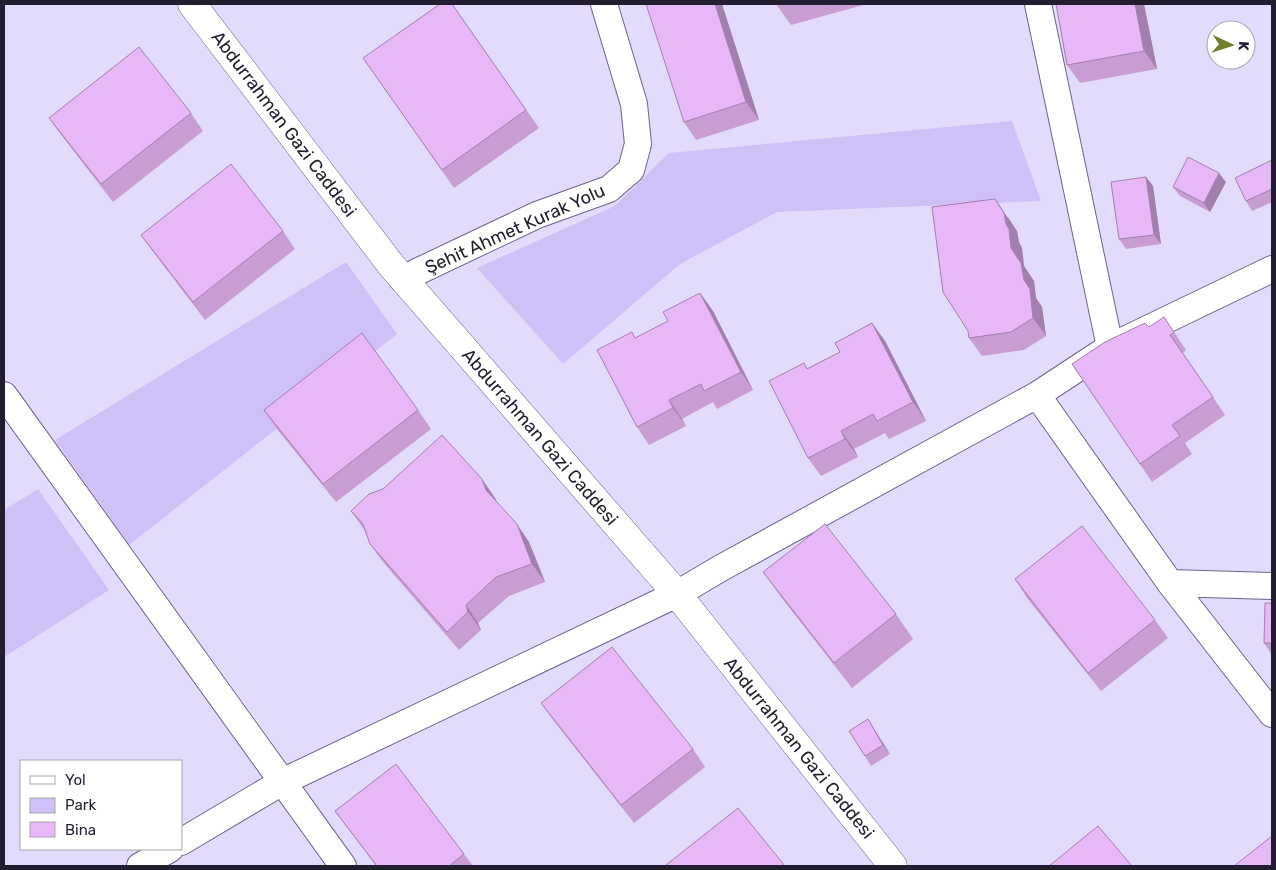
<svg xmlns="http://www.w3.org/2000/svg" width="1276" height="870" viewBox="0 0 1276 870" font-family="Rubik,sans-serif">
	<rect width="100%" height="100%" fill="#e3dbfb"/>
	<path fill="#cfc0f7" d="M1012,121L1041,201L777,212L680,264L563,364L477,268L615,206L669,153Z
		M346,262L397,334L129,545L55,440Z
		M38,489L109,590L4,657V510Z"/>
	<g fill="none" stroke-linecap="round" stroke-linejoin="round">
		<g stroke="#6f6190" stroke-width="28">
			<path id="minor" d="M1038,4L1110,347
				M402,279L537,215L609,189L631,170L638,144L634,104L604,4
				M4,395L343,866
				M1037,395L1170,583L1272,714
				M1170,583L1272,586
				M181,842L282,782L677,594L721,568L1037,395L1110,347L1272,269
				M140,866L170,849"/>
		</g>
		<g stroke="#6f6190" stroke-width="29">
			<path id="tertiary" d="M192,4L391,265L677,594L893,866"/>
		</g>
		<use href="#minor" stroke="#fff" stroke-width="26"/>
		<use href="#tertiary" stroke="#fff" stroke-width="28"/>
	</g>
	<path fill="#c79dd4" d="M452,4L539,128L454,188L363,58Z
		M722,4L759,120L696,140L684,122Z
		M776,4H867L791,25Z
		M1144,4L1157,69L1080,83L1067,65Z
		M191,113L203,131L113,202L62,136L49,118Z
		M1272,160V202L1252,211L1246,201Z
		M1146,177L1153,186L1161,244L1126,249L1119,239Z
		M1226,182L1210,212L1180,196L1173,187Z
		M1008,217L1017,231L1019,242L1022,248L1024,266L1034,281L1036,298L1042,307L1046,336L1024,350L982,356L969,338L968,331Z
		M283,231L295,249L205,320L154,253L141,235Z
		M700,293L713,311L753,390L717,409L713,402L682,419L686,426L649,445L637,427L668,321Z
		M1164,317L1186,350L1183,353L1225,415L1185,443L1192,454L1152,482L1072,364L1149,327Z
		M872,323L885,341L926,421L889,439L885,433L854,449L858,457L821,476L808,458V368L840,352Z
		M264,410H418L431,429L336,502L277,429Z
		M495,498L496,501L529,542L545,582L509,596L478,623L481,630L459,650L383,562L370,544L365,531L351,511Z
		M763,572L896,614L913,639L852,688L781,597Z
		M1015,579L1155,620L1168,638L1101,691L1027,598Z
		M1264,643H1272V655Z
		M541,703L693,749L705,767L634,823L554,721Z
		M868,719L890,754L871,766L865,756Z
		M335,811L464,854L473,866H376Z"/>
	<path fill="#a280ad" d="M715,4H722L759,120L746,102Z
		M1135,4H1144L1157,69L1144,51Z
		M1219,173L1226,182L1210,212L1204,203Z
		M1146,177L1153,186L1161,244L1154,235Z
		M995,199L1017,231L1019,242L1022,248L1024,266L1034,281L1036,298L1042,307L1046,336L1033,318L1024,280L1011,248L1006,224Z
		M700,293L713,311L753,390L741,372Z
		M872,323L885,341L926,421L913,402Z
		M669,400L682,419L686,426L673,408Z
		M841,431L854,449L858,457L845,439Z
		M482,479L495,498L499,508L486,490Z
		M517,524L529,542L545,582L532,564Z
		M466,605L478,623L481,630L468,612Z
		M868,719L874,729L890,754L883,745Z"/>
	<path fill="#e7b7f7" stroke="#a280ad" d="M440,4H452L526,110L442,170L363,58Z
		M646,4H715L746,102L684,122Z
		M1056,4H1135L1144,51L1067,65Z
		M139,47L191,113L101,184L49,118Z
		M1188,157L1219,173L1204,203L1173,187Z
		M1272,160V189L1246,201L1235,178Z
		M231,164L283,231L193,302L141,235Z
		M1146,177L1154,235L1119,239L1111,182Z
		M995,199L1004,213L1006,224L1009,229L1011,248L1021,263L1024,280L1030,289L1033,318L1011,332L969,338L968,331L943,292L932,207Z
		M700,293L741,372L704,391L701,384L669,400L673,408L637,427L597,350L632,332L635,338L668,321L663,312Z
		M1164,317L1174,332L1170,335L1213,397L1172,425L1180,436L1140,464L1072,364L1105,342L1145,323L1149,327Z
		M872,323L913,402L877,421L873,414L841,431L845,439L808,458L769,381L804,363L807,369L840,352L835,343Z
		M362,333L418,410L323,484L264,410Z
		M442,435L482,479L486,490L517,524L532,564L496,577L466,605L468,612L447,632L370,544L363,524L351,511L369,494L383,489Z
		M825,524L896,614L834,663L763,572Z
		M1082,526L1155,620L1088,673L1015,579Z
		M1265,603H1272V643H1264Z
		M612,647L693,749L621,805L541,703Z
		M868,719L883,745L865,756L849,731Z
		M396,764L464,854L449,866H377L335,811Z
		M738,808L785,866H667L666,865Z
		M1098,826L1132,866H1049Z
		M1272,836V866H1234Z"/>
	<g text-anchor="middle" stroke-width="4" stroke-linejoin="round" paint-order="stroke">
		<g font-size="18" fill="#231d30" stroke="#fff">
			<text transform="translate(284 124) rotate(53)" y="6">Abdurrahman Gazi Caddesi</text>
			<text transform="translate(515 229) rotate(-24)" y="6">Şehit Ahmet Kurak Yolu</text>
			<text transform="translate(540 437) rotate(49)" y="6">Abdurrahman Gazi Caddesi</text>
			<text transform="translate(799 748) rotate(51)" y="6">Abdurrahman Gazi Caddesi</text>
		</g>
	</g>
	<rect width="1276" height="870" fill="none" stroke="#231d30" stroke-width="10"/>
	<rect x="20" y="760" width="162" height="90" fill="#ffffff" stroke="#a7a5ac"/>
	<rect x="30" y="776" width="25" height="8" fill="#ffffff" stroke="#a7a5ac"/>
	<text x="65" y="785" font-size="15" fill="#231d30">Yol</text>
	<rect x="30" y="798" width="25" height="15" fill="#cfc0f7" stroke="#a7a5ac"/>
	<text x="65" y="810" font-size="15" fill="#231d30">Park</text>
	<rect x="30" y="822" width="25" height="15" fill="#e7b7f7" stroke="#a7a5ac"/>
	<text x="65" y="835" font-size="15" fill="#231d30">Bina</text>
	<g transform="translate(1231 45) rotate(94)"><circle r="24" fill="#ffffff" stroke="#a7a5ac"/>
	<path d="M0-4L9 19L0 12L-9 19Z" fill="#737f2d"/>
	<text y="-8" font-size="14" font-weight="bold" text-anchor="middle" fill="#231d30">K</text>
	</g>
</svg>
